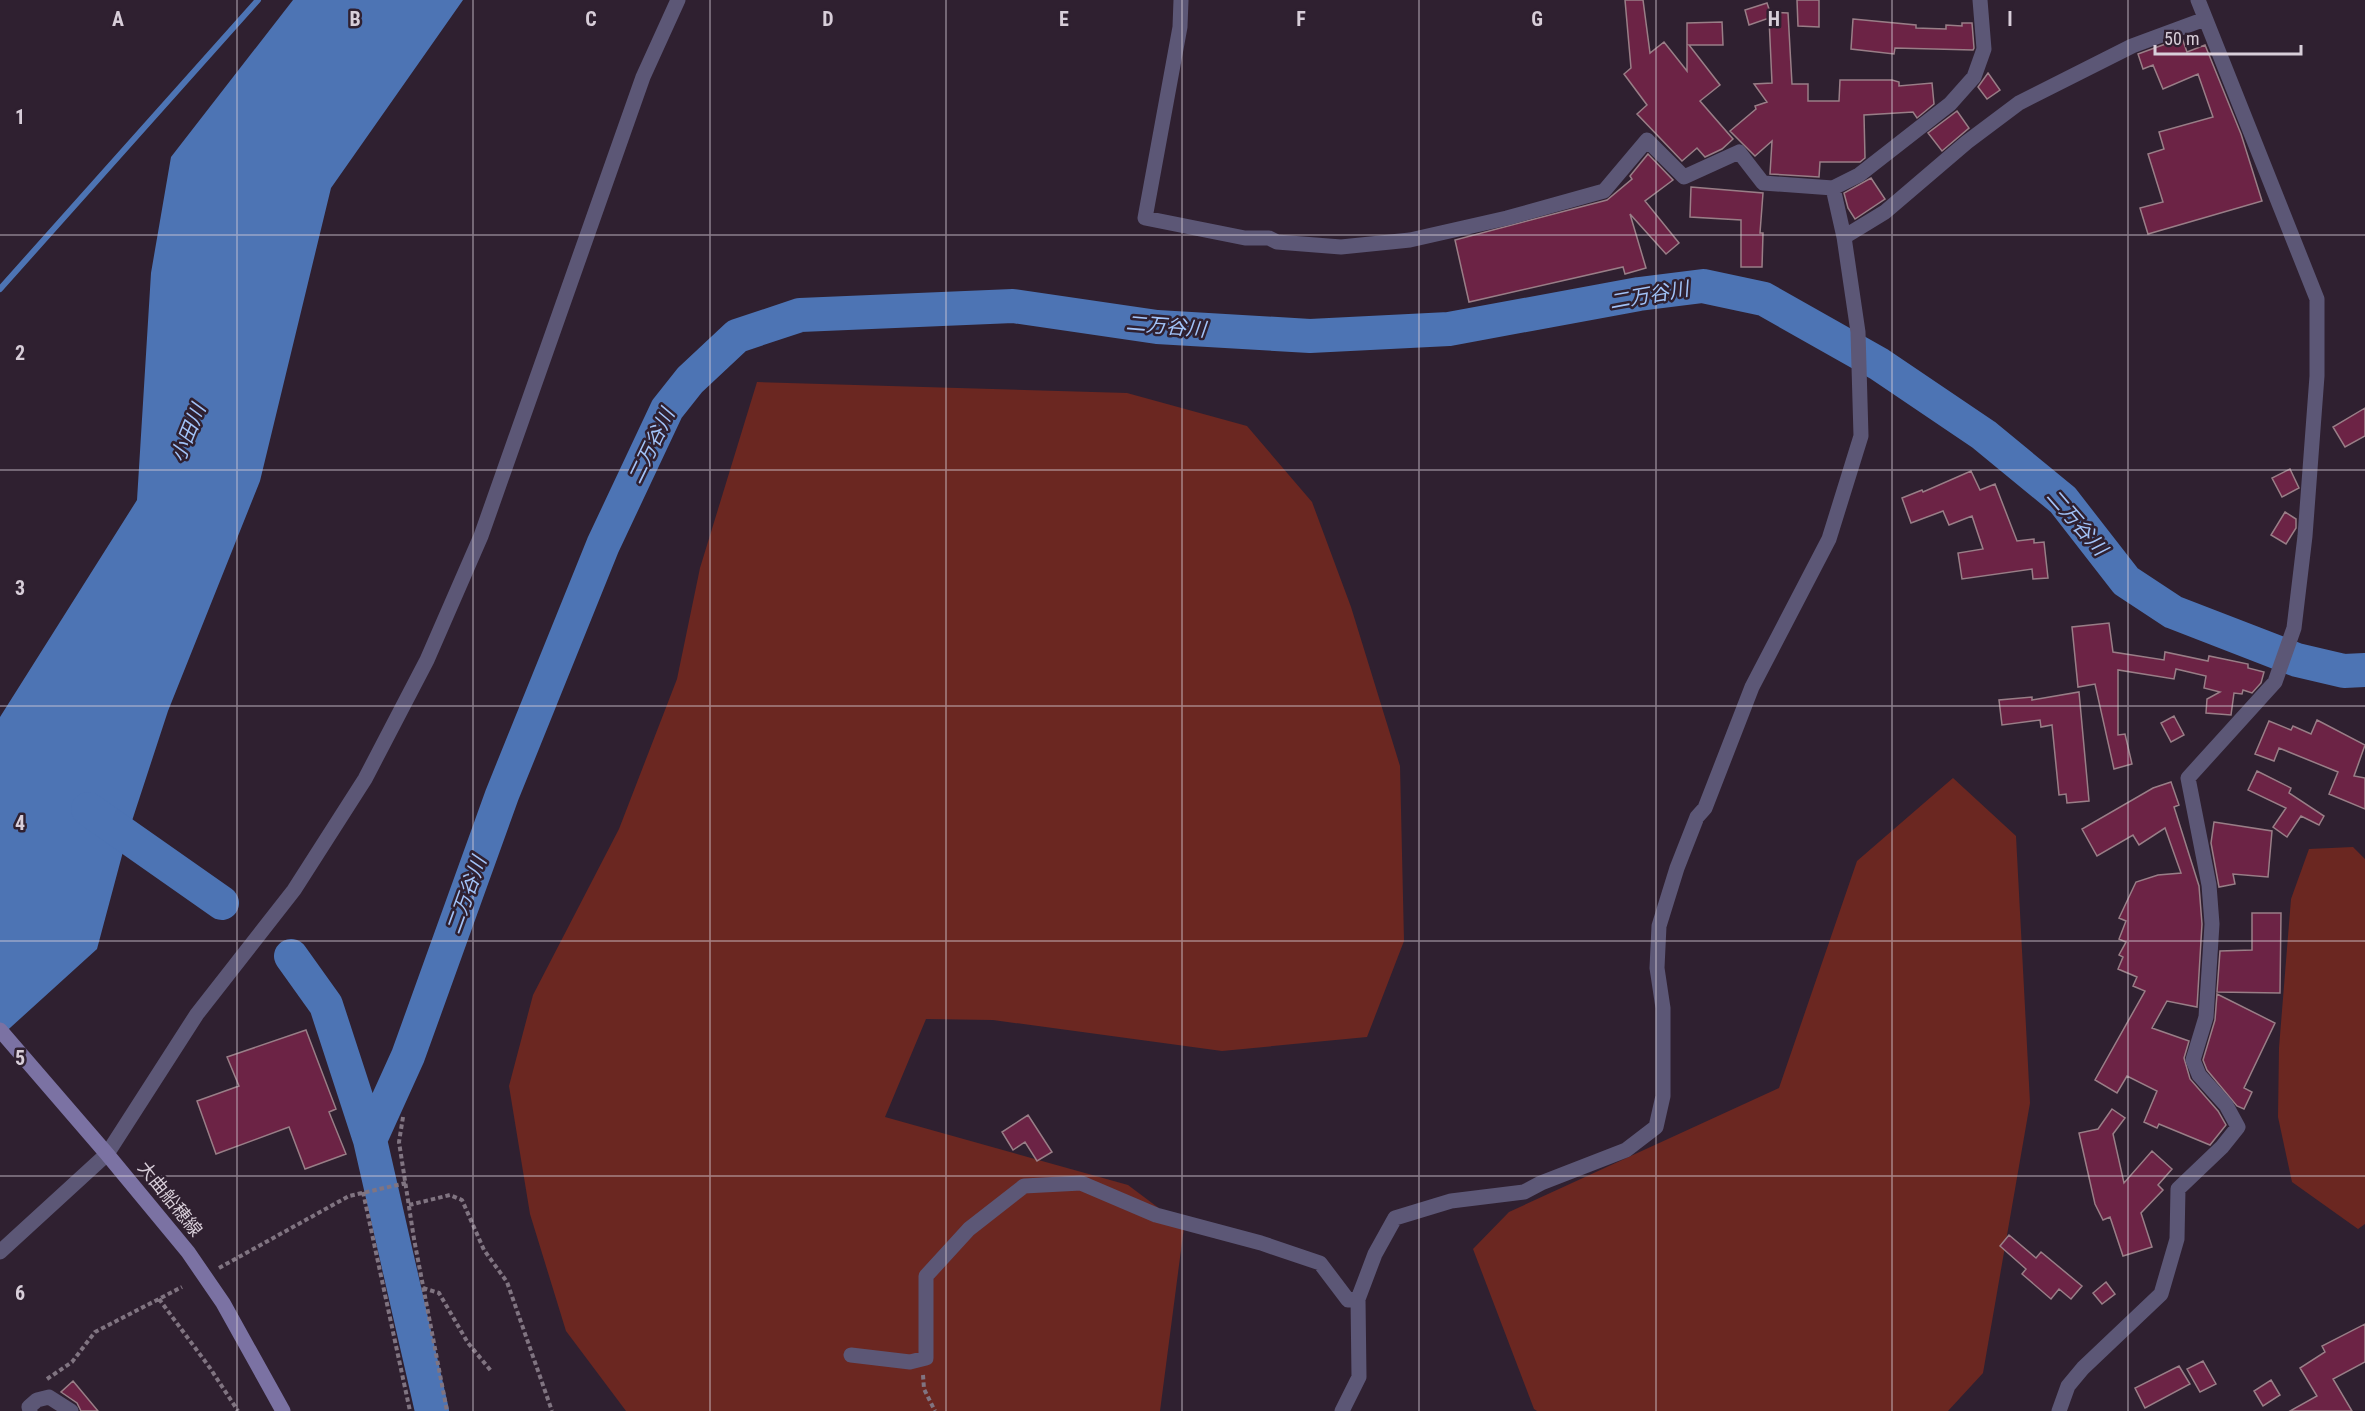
<svg xmlns="http://www.w3.org/2000/svg" width="2365" height="1411" viewBox="0 0 2365 1411" font-family="'Roboto Condensed','Noto Sans JP',sans-serif">
	<rect width="100%" height="100%" fill="#2f2030"/>
	<path fill="#6b2721" d="M757,382L1127,393L1247,426L1312,502L1351,607L1400,766L1404,941L1367,1037L1222,1051L993,1020L926,1019L885,1117L1128,1185L1184,1227L1160,1411H626L566,1331L530,1214L509,1086L533,995L619,829L677,679L700,568Z
		M1953,778L2016,836L2030,1103L1983,1373L1948,1411H1537L1534,1409L1473,1249L1509,1212L1779,1088L1857,861Z
		M2353,847L2365,859V1224L2358,1229L2292,1182L2278,1117L2279,1048L2291,899L2309,849Z"/>
	<path fill="#4d74b4" d="M293,0H463L331,188L260,481L168,711L128,833L97,949L0,1037V717L137,500L151,273L171,157Z"/>
	<g fill="none" stroke-linecap="round" stroke-linejoin="round">
		<path stroke="#4d74b4" stroke-width="6" d="M0,289L258,0"/>
		<path stroke="#4d74b4" stroke-width="34" d="M88,809L222,903
			M291,956L326,1005L370,1140L432,1411
			M370,1140L408,1056L502,795L603,545L667,409L690,380L737,336L800,315L1013,306L1157,327L1310,336L1449,329L1639,294L1703,286L1764,299L1879,364L1984,435L2063,500L2126,581L2173,612L2297,660L2344,671L2365,670"/>
	</g>
	<path fill="#6c2345" stroke="#997e87" stroke-width="1.5" d="M1625,0H1643L1650,53L1664,42L1687,71V23L1722,22L1723,45H1689L1720,85L1700,101L1733,139L1722,149L1705,157L1697,148L1682,161L1637,114L1647,105L1624,74L1631,68Z
		M1797,0H1819V27L1798,26Z
		M1767,3L1770,12L1788,13L1792,84H1808V101H1839L1840,80H1892L1899,82V86L1932,83L1934,104L1917,118L1913,112L1864,115L1865,158L1860,162H1820L1819,177L1770,174L1772,141L1755,156L1730,131L1756,109L1755,106L1767,102L1754,84L1772,83L1769,18L1749,25L1745,10Z
		M1853,19L1916,25V28L1946,29V25L1962,26V23H1972L1974,48L1973,50L1895,48L1894,54L1851,49Z
		M2182,38L2187,52L2205,45L2241,134L2262,201L2148,234L2140,208L2163,202L2148,154L2164,149L2159,132L2213,117L2198,74L2163,89L2153,65L2143,69L2138,54Z
		M1988,73L2000,90L1987,99L1978,87Z
		M1957,111L1969,128L1942,151L1928,133Z
		M1648,154L1673,180L1645,201L1679,243L1666,254L1630,214L1646,268L1625,274L1623,267L1469,302L1455,240L1607,200L1632,179L1630,176Z
		M1871,178L1885,199L1855,219L1848,208L1844,193Z
		M1691,187L1763,193L1760,233H1763L1762,267H1741V220L1690,217Z
		M2365,408V436L2345,447L2333,427Z
		M2290,469L2299,488L2282,497L2272,478Z
		M1971,471L1980,490L1995,484L2017,541L2034,539V543L2044,542L2048,578L2033,579L2032,569L1962,579L1958,553L1983,549L1972,516L1949,525L1943,511L1911,523L1902,498L1922,490L1923,492Z
		M2285,512L2296,519V528L2286,544L2271,535Z
		M2109,623L2113,652L2164,660L2165,652L2208,661L2209,656L2248,664V668L2264,672L2261,683L2252,693L2243,690L2242,694L2234,693L2231,715L2206,713L2207,699L2220,692L2204,688L2206,676L2176,669L2174,679L2118,670V735L2125,734L2132,764L2114,769L2095,684L2078,687L2072,627Z
		M2079,692L2089,801L2067,803L2066,794L2059,795L2052,725L2041,727L2040,720L2002,725L1999,700L2032,697V700Z
		M2174,716L2184,735L2171,742L2161,723Z
		M2317,720L2365,745L2354,776L2365,778V809L2329,794L2338,772L2279,748L2274,761L2255,754L2269,721L2291,730L2293,726L2311,734Z
		M2257,771L2291,788L2289,793L2324,816L2319,825L2301,816L2287,837L2273,827L2286,808L2248,790Z
		M2171,782L2179,805L2174,807L2199,886L2202,924L2197,1007L2167,1001L2152,1028L2189,1041L2184,1058L2190,1079L2218,1111L2226,1125L2210,1145L2159,1124L2157,1128L2144,1122L2157,1091L2127,1076L2117,1093L2095,1080L2145,991L2133,986L2137,977L2118,969L2123,957L2119,955L2126,942L2119,939L2126,921L2119,918L2136,882L2158,875L2181,873L2165,828L2139,845L2133,835L2097,856L2082,829L2153,788Z
		M2214,822L2272,831L2268,877L2233,874L2235,884L2219,887L2211,843Z
		M2252,913H2281L2280,993L2217,992L2220,951L2252,950Z
		M2217,994L2275,1023L2244,1088L2252,1092L2244,1109L2237,1106L2207,1070L2203,1060L2215,1020Z
		M306,1030L336,1109L329,1112L346,1154L305,1169L289,1127L216,1154L197,1101L239,1086L227,1057Z
		M2112,1109L2125,1118L2113,1134L2124,1183L2152,1151L2172,1169L2158,1185L2163,1190L2141,1213L2152,1247L2123,1256L2110,1217L2103,1220L2095,1204L2079,1133L2098,1129Z
		M1028,1115L1052,1152L1037,1161L1025,1142L1013,1150L1002,1132Z
		M2009,1235L2036,1258L2041,1252L2082,1286L2071,1299L2059,1289L2051,1299L2022,1274L2026,1269L2000,1246Z
		M2106,1282L2115,1294L2102,1304L2093,1293Z
		M2365,1324V1362L2333,1379L2352,1411H2290L2317,1396L2300,1368L2325,1352L2322,1346Z
		M2203,1361L2216,1384L2200,1392L2187,1369Z
		M2179,1366L2190,1384L2145,1408L2135,1388Z
		M2271,1380L2280,1395L2263,1406L2254,1391Z
		M73,1381L98,1411H81L77,1403L61,1392Z"/>
	<g fill="none" stroke-linecap="round" stroke-linejoin="round">
		<path stroke="#807481" stroke-width="4" stroke-dasharray="4.5 3" stroke-linecap="butt" d="M403,1117L399,1142L414,1239L447,1411
			M363,1192L410,1411
			M409,1205L450,1195L462,1200L484,1250L507,1282L552,1411
			M219,1268L349,1196L406,1183
			M423,1288L439,1293L468,1343L492,1372
			M159,1299L210,1368L238,1411
			M923,1375L924,1389L935,1411
			M47,1379L72,1362L95,1332L182,1287"/>
		<path stroke="#5c5776" stroke-width="15" d="M1181,0L1180,27L1145,218L1245,238H1269L1277,242L1341,247L1410,240L1507,218L1604,191L1647,140L1684,177L1739,152L1763,183L1833,188L1859,175L1950,104L1974,77L1984,49L1980,0
			M1844,237L1885,212L1967,142L2019,103L2132,46L2205,19
			M107,1154L197,1014L294,890L365,779L427,660L481,536L643,77L678,0
			M851,1355L910,1362L926,1358V1276L969,1229L1024,1186L1081,1183L1156,1215L1261,1243L1320,1263L1348,1300L1358,1299
			M30,1411L29,1407L37,1400L49,1397L71,1411
			M1342,1411L1359,1377L1358,1299L1375,1254L1395,1218L1451,1201L1524,1192L1541,1183L1626,1150L1656,1127L1663,1096V1008L1657,968L1659,926L1677,868L1697,817L1705,808L1752,687L1829,539L1861,436L1858,332L1844,237L1833,188
			M2059,1411L2068,1386L2083,1368L2161,1294L2177,1239L2178,1189L2222,1147L2238,1127L2226,1105L2199,1075L2193,1060L2206,1017L2212,924L2209,885L2188,778L2275,682L2294,628L2305,536L2317,376V299L2198,0"/>
		<path stroke="#5c5776" stroke-width="15" d="M0,1252L107,1154"/>
		<path stroke="#7b72a3" stroke-width="15" d="M0,1030L107,1154L188,1252L223,1303L283,1411"/>
	</g>
	<path fill="none" stroke="#d8ced9" stroke-width="1.5" stroke-opacity="0.55" d="M237,0V1411M473,0V1411M710,0V1411M946,0V1411M1182,0V1411M1419,0V1411M1656,0V1411M1892,0V1411M2128,0V1411M0,235H2365M0,470H2365M0,706H2365M0,941H2365M0,1176H2365"/>
	<g text-anchor="middle" stroke-width="5" stroke-linejoin="round" paint-order="stroke">
		<g font-size="18" fill="#d8ced9" stroke="#2f2030">
			<text transform="translate(170 1199) rotate(51)" y="6">大曲船穂線</text>
		</g>
		<g font-size="20" font-style="italic" fill="#a2c3f8" stroke="#2f2030">
			<text transform="translate(1649 295) rotate(-10)" y="7">二万谷川</text>
			<text transform="translate(1166 326) rotate(5)" y="7">二万谷川</text>
			<text transform="translate(188 433) rotate(-68)" y="7">小田川</text>
			<text transform="translate(651 446) rotate(-64)" y="7">二万谷川</text>
			<text transform="translate(2077 522) rotate(49)" y="7">二万谷川</text>
			<text transform="translate(466 895) rotate(-70)" y="7">二万谷川</text>
		</g>
	</g>
	<g font-size="20" text-anchor="middle" font-weight="bold" fill="#d8ced9" stroke="#2f2030" stroke-width="5" stroke-linejoin="round" paint-order="stroke">
		<text x="118" y="26">A</text>
		<text x="355" y="26">B</text>
		<text x="591" y="26">C</text>
		<text x="828" y="26">D</text>
		<text x="1064" y="26">E</text>
		<text x="1301" y="26">F</text>
		<text x="1537" y="26">G</text>
		<text x="1774" y="26">H</text>
		<text x="2010" y="26">I</text>
		<text x="20" y="124">1</text>
		<text x="20" y="360">2</text>
		<text x="20" y="595">3</text>
		<text x="20" y="830">4</text>
		<text x="20" y="1065">5</text>
		<text x="20" y="1300">6</text>
	</g>
	<path d="M2155 45v9h146v-9" fill="none" stroke="#d8ced9" stroke-width="3"/>
	<text x="2164" y="45" font-size="18" fill="#d8ced9" stroke="#2f2030" stroke-width="4.5" paint-order="stroke">50 m</text>
</svg>
